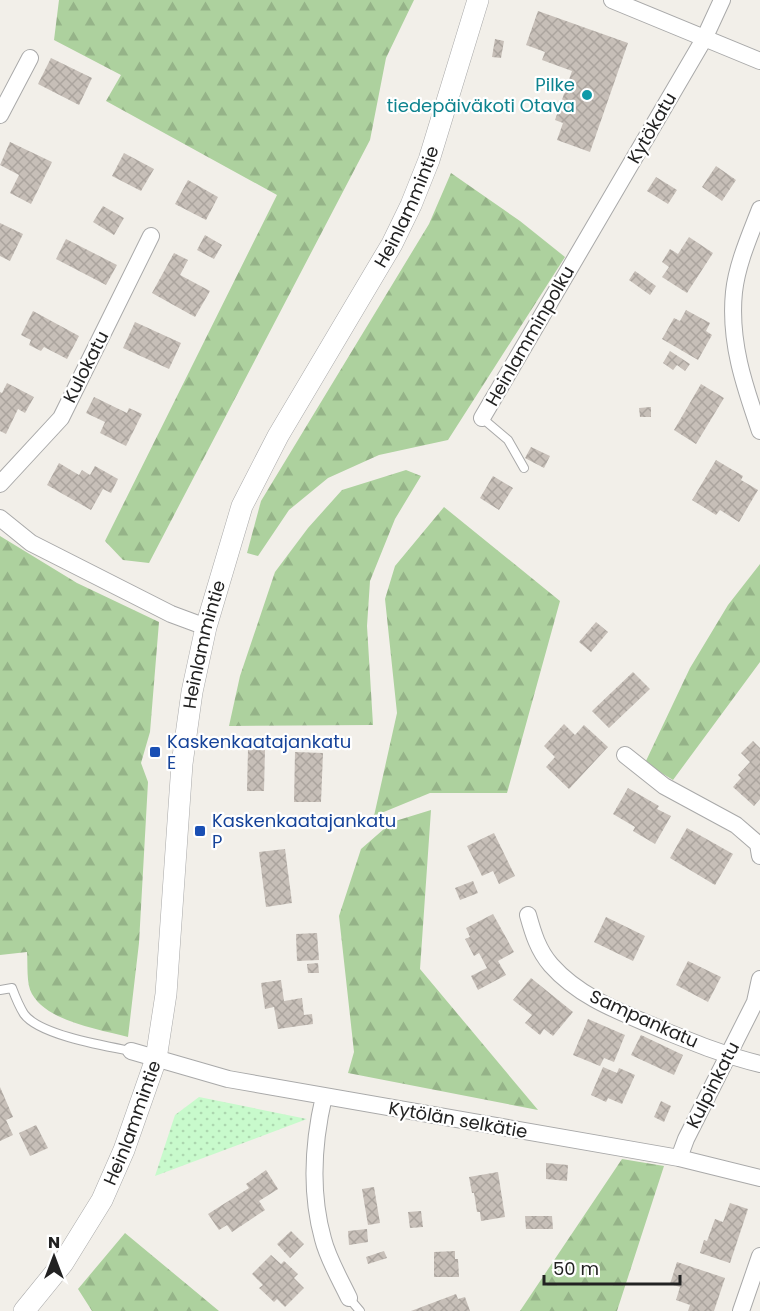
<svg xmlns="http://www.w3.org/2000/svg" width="760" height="1311" viewBox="0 0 760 1311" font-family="Poppins,sans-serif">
	<defs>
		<pattern id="forest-firs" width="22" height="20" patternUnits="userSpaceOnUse" patternTransform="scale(1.5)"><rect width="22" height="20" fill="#add19e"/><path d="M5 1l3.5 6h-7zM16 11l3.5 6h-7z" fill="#95b388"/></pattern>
		<pattern id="park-dots" width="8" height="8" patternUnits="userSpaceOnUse" patternTransform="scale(1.5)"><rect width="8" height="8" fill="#c8facc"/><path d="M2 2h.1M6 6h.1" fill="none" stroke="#acd6af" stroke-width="1.8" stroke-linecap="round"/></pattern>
		<pattern id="building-cross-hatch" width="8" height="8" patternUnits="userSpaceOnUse" patternTransform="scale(1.5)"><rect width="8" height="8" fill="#c7bfb8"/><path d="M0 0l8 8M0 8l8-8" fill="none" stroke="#aba49e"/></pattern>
	</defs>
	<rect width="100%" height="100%" fill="#f2efe9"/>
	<path fill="url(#forest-firs)" d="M59,0H414L386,58L370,140L149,563L123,560L105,541L277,195L106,101L121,75L54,40Z
		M451,173L520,221L565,257L448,440L379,455L328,478L289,510L258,556L247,553L261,501L429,224Z
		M406,470L421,476L395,519L370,581L367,626L373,725L229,726L240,676L275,572L308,528L342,490Z
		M444,507L560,601L507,793H430L374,816L397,713L385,599L395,566Z
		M0,536L77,583L159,622L150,732L141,763L148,782L139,943L128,1037C99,1029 48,1022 32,994C26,984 28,964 27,952L0,955Z
		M760,564V662L673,780L645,763L690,668L728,605Z
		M431,810L420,969L538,1110L348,1073L354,1052L339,916L361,849L392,822Z
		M622,1159L664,1166L617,1311H520Z
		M125,1233L219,1311H92L78,1289Z"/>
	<path fill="url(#park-dots)" d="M199,1097L307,1119L155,1176L175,1115Z"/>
	<path fill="url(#building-cross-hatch)" d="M538,11L628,43L590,152L557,140L563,123L555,120L572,71L542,60L545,52L526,45Z
		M495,39L504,41L501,58L492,57Z
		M51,58L92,78L79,105L38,84Z
		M10,142L52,162L31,204L10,193L19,175L0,165Z
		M124,153L154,169L141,191L112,176Z
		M716,166L736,180L722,201L702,187Z
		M656,177L677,190L668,204L647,191Z
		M188,180L218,197L206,220L175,204Z
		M103,206L124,218L114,235L93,222Z
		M0,223L23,234L10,261L0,256Z
		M205,235L222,245L214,259L197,250Z
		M689,237L713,253L687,293L662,277L669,267L662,262L670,249L678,254Z
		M66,239L117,265L106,285L56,259Z
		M174,253L188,260L180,275L210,291L195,317L152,293Z
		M635,271L656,286L650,295L629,280Z
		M686,310L710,323L706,331L712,335L698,360L662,339L674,318L680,321Z
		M33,311L79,336L67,359L44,347L41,351L29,345L31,340L21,335Z
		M135,322L181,343L169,369L123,348Z
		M670,351L690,364L685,371L677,365L673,370L663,363Z
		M7,383L34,397L25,413L18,409L6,434L0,431V392L2,393Z
		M701,384L724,398L696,444L674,430Z
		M94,397L127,413L129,408L142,414L126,446L100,433L105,422L86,413Z
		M651,407V417H640L639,408Z
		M531,447L550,456L544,468L525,458Z
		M716,460L743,476L741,480L758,490L739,522L720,510L716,515L692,500Z
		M59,463L79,475L82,470L90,475L95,466L118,479L111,493L103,489L91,510L47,485Z
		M493,476L513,488L499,510L480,498Z
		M596,622L608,632L591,652L579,642Z
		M633,672L650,689L609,728L592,711Z
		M564,724L575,735L584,725L608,747L569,789L546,767L555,757L544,746Z
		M753,741L760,748V799L754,806L733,787L741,778L738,775L750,762L741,753Z
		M248,749H265L264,791H247Z
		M295,752L323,753L321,802H294Z
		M628,788L659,806L657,809L671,816L655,844L633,831L635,827L613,814Z
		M687,828L733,854L715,885L670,858Z
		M494,833L515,876L499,884L493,871L482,876L467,846Z
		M285,849L292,903L266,907L259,852Z
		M473,881L478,893L460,900L455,888Z
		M493,914L514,952L498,961L506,975L478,990L471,976L487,968L479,953L474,956L465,939L470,937L466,928Z
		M606,917L645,936L633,961L594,942Z
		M317,933L319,960L297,961L296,934Z
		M688,961L721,977L708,1002L676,985Z
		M318,963L319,973H308L307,964Z
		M531,978L573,1012L553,1036L544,1029L540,1035L525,1023L532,1015L513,1000Z
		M281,980L284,1001L302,998L304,1015L312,1014L313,1024L278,1029L274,1007L265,1009L261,983Z
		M588,1019L625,1035L614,1062L604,1058L600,1066L573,1055Z
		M641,1035L683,1055L674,1075L631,1055Z
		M603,1067L617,1073L619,1068L635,1075L622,1104L608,1098L606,1102L591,1095Z
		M0,1087L13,1117L6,1120L13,1135L0,1141Z
		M661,1101L671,1106L664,1122L654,1117Z
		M36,1125L48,1148L30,1156L19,1133Z
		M546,1163L568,1165L567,1181L546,1179Z
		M266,1170L278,1189L259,1201L265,1210L232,1232L227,1225L219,1230L208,1214L249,1188L246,1184Z
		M498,1172L505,1217L481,1221L480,1212H477L474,1193H472L469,1177Z
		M374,1187L380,1223L368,1225L362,1189Z
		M730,1203L748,1209L730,1263L700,1253L704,1240L707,1241L715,1219L723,1222Z
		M421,1211L423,1227L410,1228L408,1212Z
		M525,1216H552L553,1229H526Z
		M367,1229L368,1242L349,1245L348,1231Z
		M291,1231L304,1244L290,1258L277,1244Z
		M384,1251L387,1258L368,1264L366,1257Z
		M455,1251V1259H458L459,1277H434V1252Z
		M271,1255L281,1264L284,1261L298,1274L294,1278L304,1288L285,1307L277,1299L274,1302L259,1288L263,1285L252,1274Z
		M677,1262L725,1278L714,1311H688L690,1305L676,1300L680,1287L670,1284Z
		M456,1294L458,1299L465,1297L470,1311H411Z"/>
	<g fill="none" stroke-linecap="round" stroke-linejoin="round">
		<g stroke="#a9a9a9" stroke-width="10">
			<path id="service" d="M482,418L508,440L524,468
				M0,990L12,988C15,996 19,1006 24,1014C39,1035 105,1046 131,1051
				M349,1298L360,1311"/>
		</g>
		<g stroke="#a9a9a9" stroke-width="18">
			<path id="minor" d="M612,0L760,61
				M0,115L30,58
				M760,209C750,235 737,264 734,292C729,341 744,385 760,431
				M482,418L704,39L722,0
				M0,484L61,418L151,236
				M0,518L31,543L171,614L206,627
				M625,755L664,786L736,825L758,844L760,856
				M528,915C533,933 538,950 551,965C581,999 624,1013 665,1031C697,1044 727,1056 760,1064
				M131,1051L228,1079L679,1158L760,1178
				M324,1096C313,1143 310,1192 323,1239C328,1259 340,1279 349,1298
				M679,1158L686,1139L755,1002L760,979
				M741,1311L760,1256"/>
		</g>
		<g stroke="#a9a9a9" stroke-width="22">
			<g id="tertiary">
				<path id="s1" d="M24,1311L63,1263L102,1200L124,1150L156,1059L166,994L182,764L192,692L206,627L242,506L278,436L392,244L411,205L429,160L478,0"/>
			</g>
		</g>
		<use href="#service" stroke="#fff" stroke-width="8"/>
		<use href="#minor" stroke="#fff" stroke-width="16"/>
		<use href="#tertiary" stroke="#fff" stroke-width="21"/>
	</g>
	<circle fill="#0f9aa8" stroke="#fff" stroke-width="2" cx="587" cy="95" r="6"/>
	<g fill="#1a4fb4" stroke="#fff" stroke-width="2">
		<rect x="149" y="746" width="12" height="12" rx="3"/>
		<rect x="194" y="825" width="12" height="12" rx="3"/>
	</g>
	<g text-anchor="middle" stroke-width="4.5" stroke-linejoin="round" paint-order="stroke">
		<g font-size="18" fill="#0d838f" stroke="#fff" text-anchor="end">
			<text x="575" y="91">Pilke<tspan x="575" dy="21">tiedepäiväkoti Otava</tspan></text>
		</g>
		<g font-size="18" fill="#222" stroke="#fff">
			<text transform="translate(652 128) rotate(-60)" y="6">Kytökatu</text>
			<text dy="6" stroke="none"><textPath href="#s1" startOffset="1191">Heinlammintie</textPath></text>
			<text transform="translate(530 336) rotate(-60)" y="6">Heinlamminpolku</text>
			<text transform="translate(86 367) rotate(-63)" y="6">Kulokatu</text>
			<text dy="6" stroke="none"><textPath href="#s1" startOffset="705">Heinlammintie</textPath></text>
			<text transform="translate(644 1019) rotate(24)" y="6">Sampankatu</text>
			<text transform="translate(713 1085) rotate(-63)" y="6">Kulpinkatu</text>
			<text transform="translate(458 1120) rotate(10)" y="6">Kytölän selkätie</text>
			<text dy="6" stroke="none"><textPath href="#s1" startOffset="219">Heinlammintie</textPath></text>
		</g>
		<g font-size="18" fill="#164399" stroke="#fff" text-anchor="start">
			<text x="167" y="748">Kaskenkaatajankatu<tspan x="167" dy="21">E</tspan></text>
			<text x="212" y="827">Kaskenkaatajankatu<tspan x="212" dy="21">P</tspan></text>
		</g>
	</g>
	<g transform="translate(54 1257)" stroke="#ffffff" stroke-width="4.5" paint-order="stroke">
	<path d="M0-4.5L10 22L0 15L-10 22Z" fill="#222222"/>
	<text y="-9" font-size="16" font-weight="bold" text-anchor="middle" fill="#222222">N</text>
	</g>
	<path d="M544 1275v9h136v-9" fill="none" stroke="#222222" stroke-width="3"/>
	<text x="553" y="1275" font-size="18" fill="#222222" stroke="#ffffff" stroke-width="4.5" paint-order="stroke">50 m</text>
</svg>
